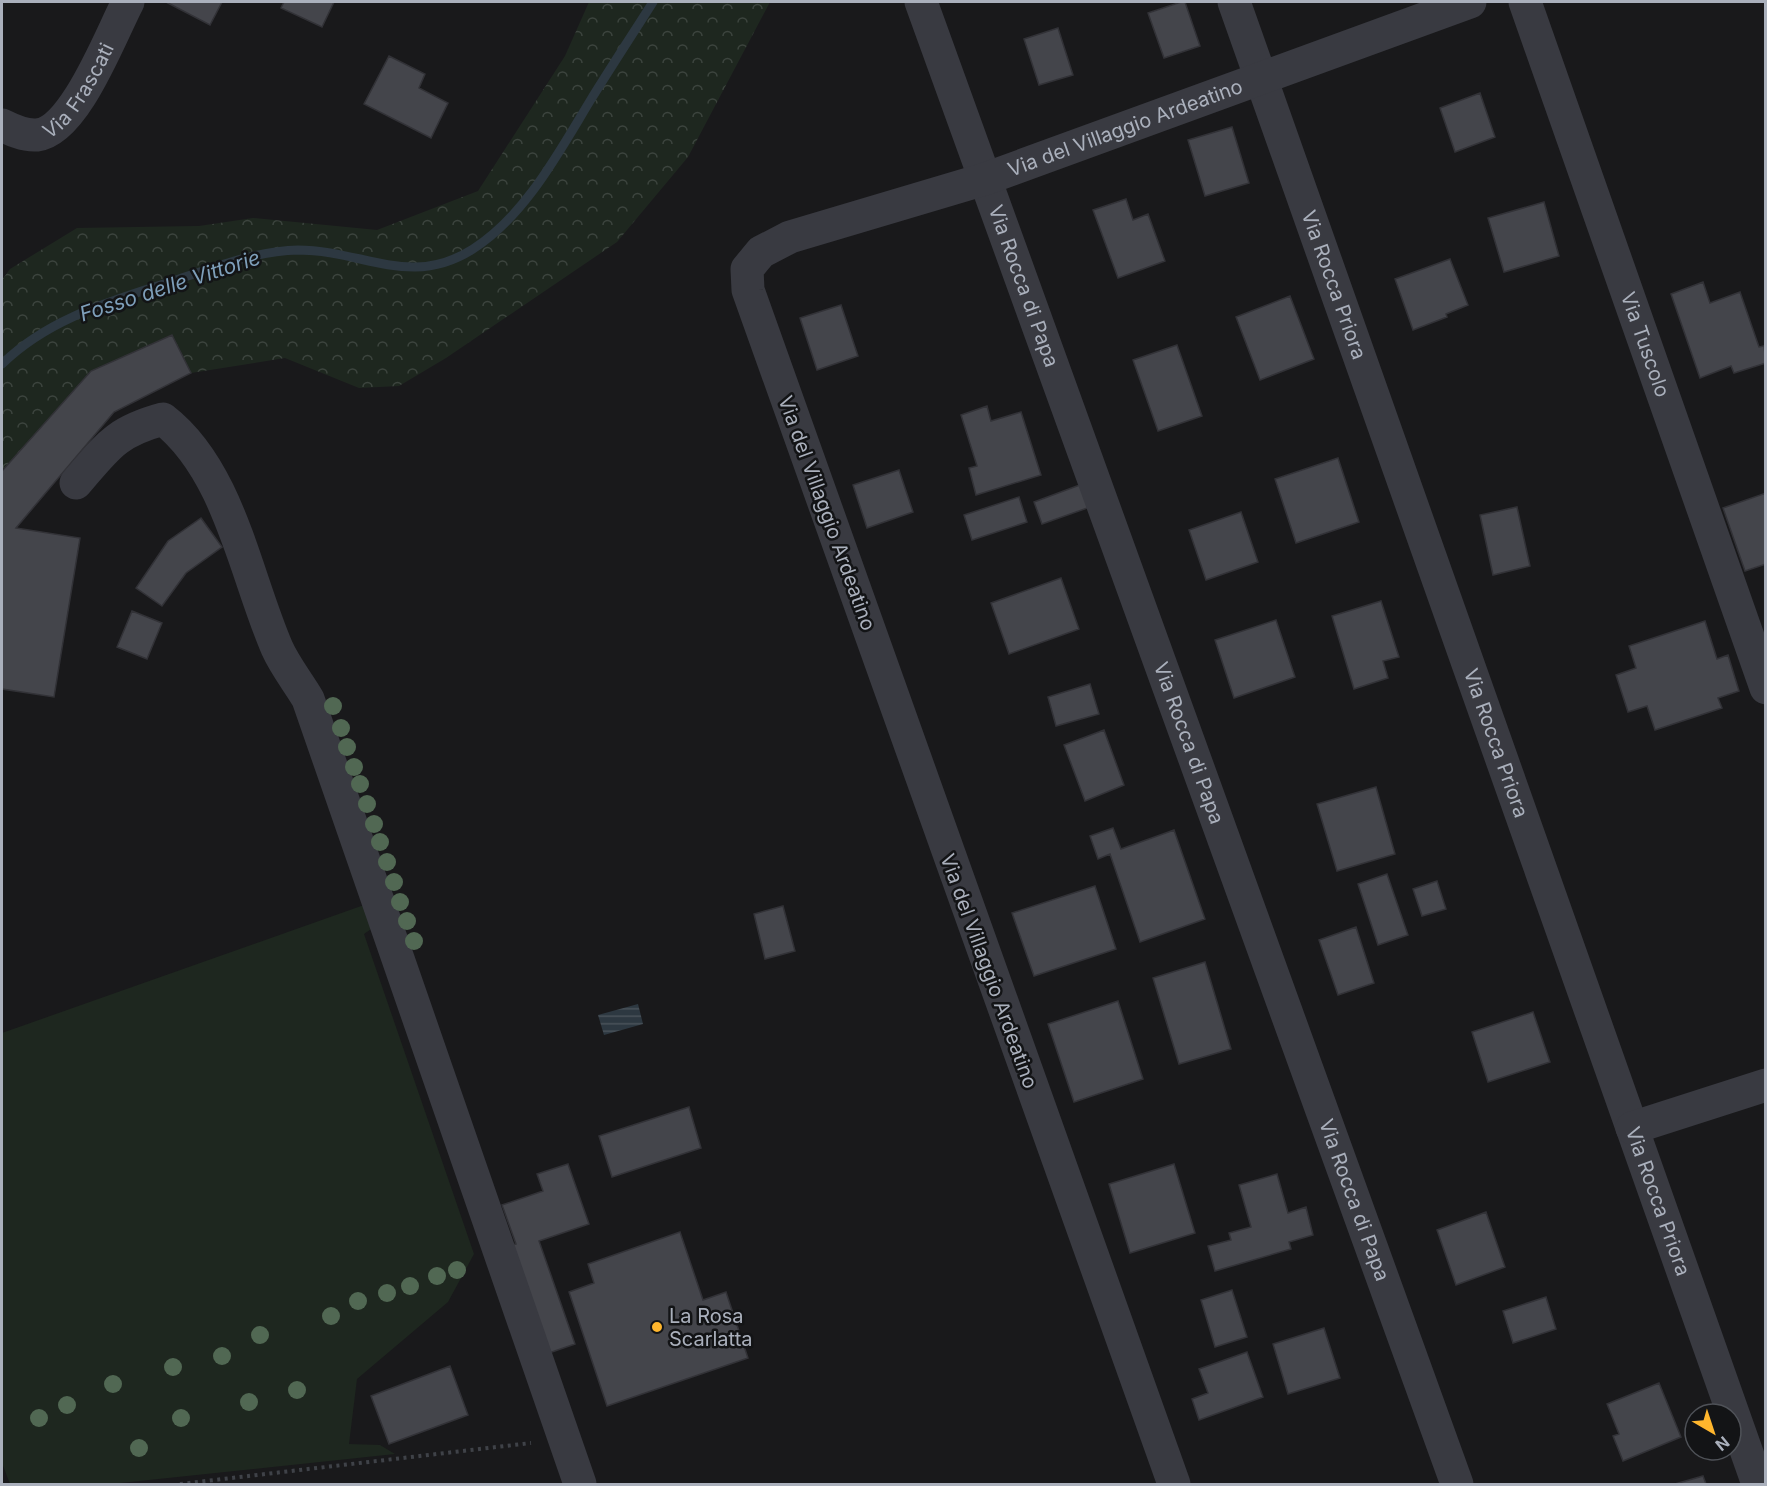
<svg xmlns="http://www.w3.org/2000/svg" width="1767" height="1486" viewBox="0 0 1767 1486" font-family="Inter,sans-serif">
	<defs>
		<pattern id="forest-crowns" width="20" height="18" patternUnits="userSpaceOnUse" patternTransform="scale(1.5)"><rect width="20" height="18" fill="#1e271f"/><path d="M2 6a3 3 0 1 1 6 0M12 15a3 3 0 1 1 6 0" fill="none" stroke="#3c443e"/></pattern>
		<pattern id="water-rules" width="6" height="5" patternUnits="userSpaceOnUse" patternTransform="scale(1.5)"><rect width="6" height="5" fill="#2d3841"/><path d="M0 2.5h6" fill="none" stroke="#49525a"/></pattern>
	</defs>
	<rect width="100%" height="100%" fill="#19191b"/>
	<path fill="#1e271f" d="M364,905L374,927L364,934L474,1254L448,1302L357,1379L349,1444L380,1445L395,1454L111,1484H10L2,1463V1033Z"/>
	<path fill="url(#forest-crowns)" d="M589,2H770L688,157L617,242L446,358L399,386L359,388L285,358L191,373L172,335L91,372L2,471V280L10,269L77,228L199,226L253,218L377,230L478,191L565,56Z"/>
	<path fill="url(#water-rules)" d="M638,1004L643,1024L604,1035L598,1015Z"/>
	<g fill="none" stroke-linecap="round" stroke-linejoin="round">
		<path stroke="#2d3841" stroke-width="9" d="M2,364C51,316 116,300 179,279C218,266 257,251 298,250C363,250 411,289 473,249C525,216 559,152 590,101C611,67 632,35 653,2"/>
	</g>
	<path fill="#44454b" stroke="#323237" stroke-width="1.5" d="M166,2H222L210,25Z
		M284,2H334L322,27L281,8Z
		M1181,2H1185L1200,46L1164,58L1148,13Z
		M1058,28L1073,75L1039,85L1024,39Z
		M389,56L425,74L419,88L448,103L431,138L364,104Z
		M1480,93L1495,137L1455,152L1440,108Z
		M1232,127L1249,183L1205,196L1188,140Z
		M1126,199L1133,220L1148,214L1165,261L1118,278L1093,210Z
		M1544,202L1559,256L1504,272L1488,218Z
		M1450,259L1468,305L1446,314L1447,317L1413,330L1395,279Z
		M1703,282L1710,303L1740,292L1759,347L1764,346L1766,363L1734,373L1731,366L1700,378L1671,294Z
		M1290,296L1314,359L1260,380L1236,317Z
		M841,305L858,356L817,370L800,318Z
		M172,335L191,373L114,412L16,528L80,538L54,697L2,689V471L91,371Z
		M1177,345L1202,416L1158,431L1133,360Z
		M987,406L991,421L1021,412L1041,475L976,495L969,468L977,466L961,415Z
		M1338,458L1359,522L1296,543L1275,479Z
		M899,470L913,512L867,528L853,485Z
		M1085,483L1093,506L1042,524L1034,502Z
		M1766,493V564L1745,571L1723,508Z
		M1019,497L1027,522L972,540L964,515Z
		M1517,507L1530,566L1493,575L1480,515Z
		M1241,512L1258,562L1206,580L1189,530Z
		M201,518L222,547L186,573L162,606L136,588L168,541Z
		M1061,578L1079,629L1009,654L991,603Z
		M1381,601L1399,657L1383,661L1388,678L1354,689L1332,616Z
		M132,611L162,623L147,659L117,647Z
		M1276,620L1295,677L1234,698L1215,640Z
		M1705,621L1717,659L1728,655L1739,691L1718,698L1722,708L1655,730L1647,706L1628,712L1616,675L1636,668L1629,646Z
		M1090,684L1099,714L1056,726L1048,697Z
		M1104,730L1124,785L1085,801L1064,745Z
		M1376,787L1395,854L1337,871L1317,804Z
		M1113,828L1121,849L1174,830L1205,919L1140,942L1110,854L1098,859L1090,836Z
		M1387,874L1408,935L1378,945L1358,884Z
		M1437,881L1446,909L1422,916L1413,889Z
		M1095,886L1116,949L1034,976L1012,913Z
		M783,906L795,951L765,959L754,914Z
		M1356,927L1374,983L1338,995L1319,940Z
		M1205,962L1231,1049L1179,1064L1153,978Z
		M1118,1001L1143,1079L1074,1102L1048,1024Z
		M1533,1012L1550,1062L1488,1082L1472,1032Z
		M689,1107L701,1148L612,1177L599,1136Z
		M568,1164L589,1224L539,1241L575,1344L546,1354L508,1246L516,1244L502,1205L543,1191L537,1174Z
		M1174,1164L1195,1233L1130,1253L1109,1184Z
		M1277,1174L1288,1213L1306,1207L1313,1235L1289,1242L1291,1249L1215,1271L1208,1246L1231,1240L1229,1233L1251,1227L1239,1185Z
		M1486,1212L1505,1267L1456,1285L1437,1230Z
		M680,1232L703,1300L726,1292L748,1358L607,1406L569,1292L594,1283L588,1264Z
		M1232,1290L1247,1337L1215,1347L1201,1300Z
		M1546,1297L1556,1329L1513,1343L1503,1311Z
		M1324,1328L1340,1378L1288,1394L1273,1344Z
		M1247,1352L1263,1397L1199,1420L1192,1399L1208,1393L1199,1369Z
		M450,1366L468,1415L389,1444L371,1396Z
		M1659,1383L1681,1437L1623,1461L1613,1436L1619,1434L1607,1404Z
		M1703,1476L1706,1484H1675Z"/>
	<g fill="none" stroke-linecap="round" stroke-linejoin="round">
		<path stroke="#3f4248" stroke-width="4" stroke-dasharray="3 4.5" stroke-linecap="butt" d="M2,1483V1484
			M180,1484L531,1443"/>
		<g stroke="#393a41" stroke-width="33">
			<path id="s1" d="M921,2L1457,1484"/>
			<path id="s2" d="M1234,2L1758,1484"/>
			<path id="s3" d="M1525,2L1766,688"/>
			<path id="s4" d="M2,125C12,130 24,136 37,135C75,131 111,34 128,2"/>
			<path d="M76,483C107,447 115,432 163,419C229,470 245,574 277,648C285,666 298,682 308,699L580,1484"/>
			<path d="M1632,1128L1766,1085"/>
			<path id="s5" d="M1174,1484L748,290L747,269L761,252L790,237L985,179L1470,2"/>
		</g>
	</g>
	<g fill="#516853">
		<circle cx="333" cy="706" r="9"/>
		<circle cx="341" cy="728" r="9"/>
		<circle cx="347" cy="747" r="9"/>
		<circle cx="354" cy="767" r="9"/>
		<circle cx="360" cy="784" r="9"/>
		<circle cx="367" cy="804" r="9"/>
		<circle cx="374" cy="824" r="9"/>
		<circle cx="380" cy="842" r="9"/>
		<circle cx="387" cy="862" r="9"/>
		<circle cx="394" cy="882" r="9"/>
		<circle cx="400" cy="902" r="9"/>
		<circle cx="407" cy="921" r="9"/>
		<circle cx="414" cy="941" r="9"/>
		<circle cx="457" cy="1270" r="9"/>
		<circle cx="437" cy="1276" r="9"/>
		<circle cx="410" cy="1286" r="9"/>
		<circle cx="387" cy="1293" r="9"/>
		<circle cx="358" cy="1301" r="9"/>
		<circle cx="331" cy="1316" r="9"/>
		<circle cx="260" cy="1335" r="9"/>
		<circle cx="222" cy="1356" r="9"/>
		<circle cx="173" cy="1367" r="9"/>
		<circle cx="113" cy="1384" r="9"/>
		<circle cx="297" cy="1390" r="9"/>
		<circle cx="249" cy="1402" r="9"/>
		<circle cx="67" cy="1405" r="9"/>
		<circle cx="39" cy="1418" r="9"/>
		<circle cx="181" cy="1418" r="9"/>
		<circle cx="139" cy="1448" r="9"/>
	</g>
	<circle fill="#ffb62d" stroke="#131416" stroke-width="2" cx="657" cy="1327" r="6"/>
	<g text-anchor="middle" stroke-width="5" stroke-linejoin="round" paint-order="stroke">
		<g font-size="20" fill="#aab0bc" stroke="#131416">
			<text dy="7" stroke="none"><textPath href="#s4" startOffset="100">Via Frascati</textPath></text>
			<text dy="7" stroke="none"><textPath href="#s5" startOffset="1696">Via del Villaggio Ardeatino</textPath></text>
			<text dy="7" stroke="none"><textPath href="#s2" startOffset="300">Via Rocca Priora</textPath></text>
			<text dy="7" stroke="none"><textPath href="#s1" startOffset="302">Via Rocca di Papa</textPath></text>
			<text dy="7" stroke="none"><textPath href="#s3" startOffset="363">Via Tuscolo</textPath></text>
			<text transform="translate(827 513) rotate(70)" y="7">Via del Villaggio Ardeatino</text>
			<text dy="7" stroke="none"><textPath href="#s1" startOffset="788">Via Rocca di Papa</textPath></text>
			<text dy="7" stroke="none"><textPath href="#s2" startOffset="786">Via Rocca Priora</textPath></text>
			<text transform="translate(989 971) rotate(70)" y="7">Via del Villaggio Ardeatino</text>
			<text dy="7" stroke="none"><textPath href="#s1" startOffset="1274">Via Rocca di Papa</textPath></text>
			<text dy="7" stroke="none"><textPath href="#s2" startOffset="1272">Via Rocca Priora</textPath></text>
		</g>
		<g font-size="20" fill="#aab0bc" stroke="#131416" text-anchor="start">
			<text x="669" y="1323">La Rosa<tspan x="669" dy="23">Scarlatta</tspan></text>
		</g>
		<g font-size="21" font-style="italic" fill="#7e9fba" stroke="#131416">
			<text transform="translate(170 286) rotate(-18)" y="7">Fosso delle Vittorie</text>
		</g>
	</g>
	<rect width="1767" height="1486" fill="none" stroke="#aab0bc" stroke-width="6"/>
	<g transform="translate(1713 1432) rotate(141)"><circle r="28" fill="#131416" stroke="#4f5258" stroke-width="1.5"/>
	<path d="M0-4.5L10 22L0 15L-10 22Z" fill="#ffb62d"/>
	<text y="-9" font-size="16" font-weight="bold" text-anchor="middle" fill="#aab0bc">N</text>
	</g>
</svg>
